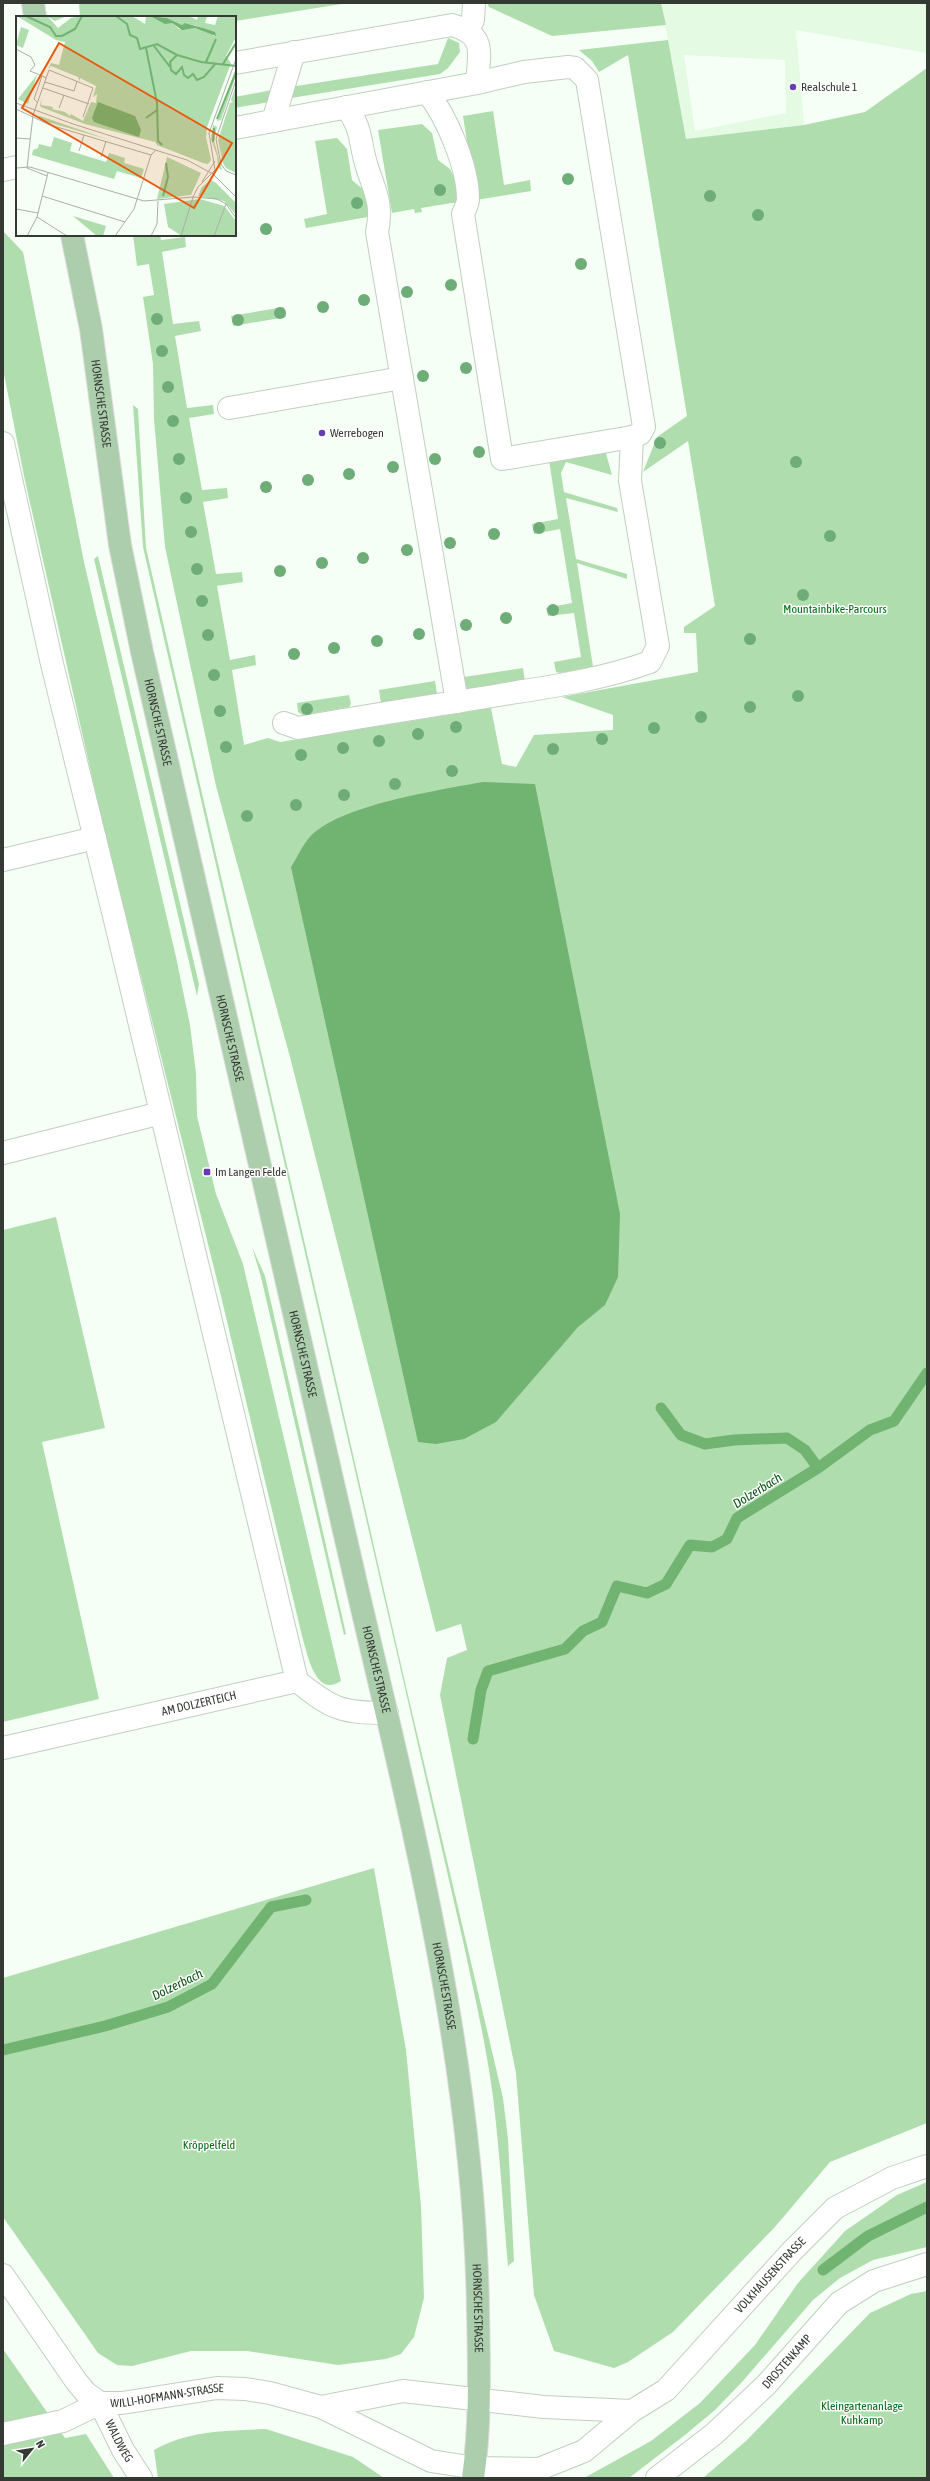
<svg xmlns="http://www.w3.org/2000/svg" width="930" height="2481" viewBox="0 0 930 2481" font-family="'Asap Condensed',sans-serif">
	<rect width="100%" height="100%" fill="#f5fff5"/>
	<path fill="#e4fae3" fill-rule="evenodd" d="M661,3H927V53L796,30L804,125L686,139ZM684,55L785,60L786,113L695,131Z"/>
	<path fill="#afddae" d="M79,3H348L235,21V17H80Z
		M487,3H661L666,25L552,36L489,7Z
		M448,38L459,43L460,52L448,68L440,74L291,98L290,87L438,64Z
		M668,40L686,139L804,125L865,112L927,68V2123L830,2162L774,2228L673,2332L628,2362L614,2368L554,2351L534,2295L516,2073L440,1695L447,1658L467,1650L461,1624L436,1632L290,1057L216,786L165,547L154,419L153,364L143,297L154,295L149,264L137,266L133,235H160L161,240L185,237L186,247L162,252L173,324L199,321L201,331L175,336L187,408L213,405L214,414L189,418L202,490L227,488L228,498L203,502L216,574L242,572L243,582L217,586L230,660L255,655L256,665L232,670L244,745L268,738L280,742L491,708L502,764L516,767L534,735L613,730V715L562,697L698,672L696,633H684V627L715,606L688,441L643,472L657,437L687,416L628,55L599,72L592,61L579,50Z
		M272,90L269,102L235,108V97Z
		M493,111L504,185L530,180L531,191L476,200L463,116Z
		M422,124L432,133L438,160L450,169L454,177L458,202L421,208L422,212L415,213L414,209L392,213L378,130Z
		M337,138L347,149L352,180L365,191L373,216L306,228L304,219L327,214L315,141Z
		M3,231L23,252L84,562L176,957L190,1025L196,1073L197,1116L216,1194L243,1264L341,1681C315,1699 307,1652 302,1636L220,1292L102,821L24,476L3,369Z
		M284,307L286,317L233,326L231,316Z
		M133,405L138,409L146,548L407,1691L503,2098L508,2139L514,2261L508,2266C503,2210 500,2153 493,2097C486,2044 474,1993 463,1941L143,547Z
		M605,450L612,475L566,462L561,473L564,492L617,508L618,512L566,498L576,559L627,574V579L577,563L593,667L560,673L556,672L554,662L581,657L574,613L548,616L546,608L572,603L560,529L534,534L532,524L558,519L549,460Z
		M98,556L199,984L197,996L94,559Z
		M523,668L525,681L467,690L464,677Z
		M435,681L437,694L381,703L379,690Z
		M349,695L351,704L349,707L303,715L298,712L297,703Z
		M56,1217L105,1428L42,1442L99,1699L3,1722V1230Z
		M252,1247L265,1276L346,1634L344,1635L261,1277Z
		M374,1868L406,2050L421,2206L424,2298L414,2337L401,2354L386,2359L338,2365L247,2351H191L132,2366L117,2365L98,2353L3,2217V1978Z
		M927,2182V2247L873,2260L840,2278L813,2300L742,2382L715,2410L685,2435L629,2478H584L651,2441L700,2403L755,2345L798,2283L845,2231L897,2195Z
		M927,2291V2478H703L746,2441L870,2313L911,2294Z
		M3,2349L65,2438L86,2434L114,2478H3Z
		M266,2429L353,2457L384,2478H158L154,2450C189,2430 226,2431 266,2429Z"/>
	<path fill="#71b371" d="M483,782L535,784L620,1214L618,1277L605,1305L578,1327L496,1422L464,1439L436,1444L418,1442L291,867C297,858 302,846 309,838C337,805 440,790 483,782Z"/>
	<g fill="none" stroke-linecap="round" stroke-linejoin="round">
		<path stroke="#71b371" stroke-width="11" d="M661,1408L681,1435L705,1444L734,1440L787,1438L805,1450L818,1468
			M473,1739L481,1690L488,1671L565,1649L583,1631L602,1622L617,1586L647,1593L666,1584L690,1545L712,1547L727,1539L737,1518L818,1468L870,1430L894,1421L927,1373
			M3,2050L105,2026L168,2007L212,1984L271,1907L306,1900
			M823,2270L868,2236L927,2207"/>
		<g stroke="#c0cfbf" stroke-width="24">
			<g id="minor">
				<path d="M468,30L473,20L474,3"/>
				<path d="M235,63L452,25C487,35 479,53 477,83"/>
				<path d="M427,92C447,117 468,167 468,199C468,204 465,209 463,214L502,459L632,437"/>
				<path d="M346,107C363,129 359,142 367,167C375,192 383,204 377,232L457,702"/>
				<path d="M273,121L294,52"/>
				<path d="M235,128L477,83L524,72L568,67L575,68L587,80L644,427L640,434L632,437L630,481L658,646L650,662C606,678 557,686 511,693C440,705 368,715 298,728L284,723"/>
				<path d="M3,170L17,167"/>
				<path d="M229,408L402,378"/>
				<path d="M3,443L52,664L115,920L297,1681"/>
				<path d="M3,860L95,838"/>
				<path d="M3,1153L161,1113"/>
				<path d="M297,1681C332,1709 341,1713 387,1713"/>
				<path id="s1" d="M3,1748L297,1681"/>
				<path id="s2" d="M3,2275L76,2381L86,2393L100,2403H122L217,2388L245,2389L270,2393L321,2407L431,2461L475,2468L539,2469L584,2451L632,2411L666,2390L792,2251L835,2208L892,2178L927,2166"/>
				<path d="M321,2407L403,2391L544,2407L632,2411"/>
				<path id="s3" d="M3,2434L63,2421L100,2403L123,2450L141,2478"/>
				<path id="s4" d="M657,2478L714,2434L766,2385L839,2303L874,2281L927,2264"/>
			</g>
		</g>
		<g stroke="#dadcda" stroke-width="24">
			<g id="major">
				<path d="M33,3L35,17"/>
				<path id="s5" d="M72,235L91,329L120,545L142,652C212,963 284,1273 356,1583C412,1823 474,2062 478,2310C479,2366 481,2423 473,2478"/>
			</g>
		</g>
		<use href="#minor" stroke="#fff" stroke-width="22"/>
		<use href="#major" stroke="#adceac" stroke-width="22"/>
	</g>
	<g fill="#6ead78">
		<circle cx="568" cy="179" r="6"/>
		<circle cx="440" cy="190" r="6"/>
		<circle cx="710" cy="196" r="6"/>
		<circle cx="357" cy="203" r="6"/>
		<circle cx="758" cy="215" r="6"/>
		<circle cx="266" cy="229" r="6"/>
		<circle cx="581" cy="264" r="6"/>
		<circle cx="451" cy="285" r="6"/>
		<circle cx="407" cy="292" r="6"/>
		<circle cx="364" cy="300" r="6"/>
		<circle cx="323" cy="307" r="6"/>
		<circle cx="280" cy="313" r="6"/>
		<circle cx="157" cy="319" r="6"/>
		<circle cx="238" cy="320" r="6"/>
		<circle cx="162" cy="351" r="6"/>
		<circle cx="466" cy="368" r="6"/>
		<circle cx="423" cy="376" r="6"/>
		<circle cx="168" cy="387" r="6"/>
		<circle cx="173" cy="421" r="6"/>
		<circle cx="660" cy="443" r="6"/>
		<circle cx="479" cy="452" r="6"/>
		<circle cx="179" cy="459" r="6"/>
		<circle cx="435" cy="459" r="6"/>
		<circle cx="796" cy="462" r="6"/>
		<circle cx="393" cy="467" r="6"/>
		<circle cx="349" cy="474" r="6"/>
		<circle cx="308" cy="480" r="6"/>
		<circle cx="266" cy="487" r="6"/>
		<circle cx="186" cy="498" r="6"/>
		<circle cx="539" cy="528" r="6"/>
		<circle cx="191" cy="532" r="6"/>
		<circle cx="494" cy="534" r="6"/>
		<circle cx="830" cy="536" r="6"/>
		<circle cx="450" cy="543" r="6"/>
		<circle cx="407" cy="550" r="6"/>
		<circle cx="363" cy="558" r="6"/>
		<circle cx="322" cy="563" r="6"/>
		<circle cx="197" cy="569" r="6"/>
		<circle cx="280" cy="571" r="6"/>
		<circle cx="803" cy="595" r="6"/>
		<circle cx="202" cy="601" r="6"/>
		<circle cx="553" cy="610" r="6"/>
		<circle cx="506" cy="618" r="6"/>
		<circle cx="466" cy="625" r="6"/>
		<circle cx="419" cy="634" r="6"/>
		<circle cx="208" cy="635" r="6"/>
		<circle cx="750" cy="639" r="6"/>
		<circle cx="377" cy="641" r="6"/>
		<circle cx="334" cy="648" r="6"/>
		<circle cx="294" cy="654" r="6"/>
		<circle cx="214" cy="675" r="6"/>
		<circle cx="798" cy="696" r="6"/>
		<circle cx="750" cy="707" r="6"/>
		<circle cx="307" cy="709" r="6"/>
		<circle cx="220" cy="711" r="6"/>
		<circle cx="701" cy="717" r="6"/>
		<circle cx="456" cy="727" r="6"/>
		<circle cx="654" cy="728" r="6"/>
		<circle cx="418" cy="734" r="6"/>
		<circle cx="602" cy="739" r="6"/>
		<circle cx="379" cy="741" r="6"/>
		<circle cx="226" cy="747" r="6"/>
		<circle cx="343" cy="748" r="6"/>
		<circle cx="553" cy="749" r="6"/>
		<circle cx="301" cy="755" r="6"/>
		<circle cx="452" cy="771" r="6"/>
		<circle cx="395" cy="784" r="6"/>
		<circle cx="344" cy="795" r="6"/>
		<circle cx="296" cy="805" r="6"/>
		<circle cx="247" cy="816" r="6"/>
	</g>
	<g fill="#653cb4" stroke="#fff" stroke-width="1.5">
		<circle cx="793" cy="87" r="4"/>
		<circle cx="322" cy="433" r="4"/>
		<rect x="203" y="1168" width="8" height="8" rx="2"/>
	</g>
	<g text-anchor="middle" stroke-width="3" stroke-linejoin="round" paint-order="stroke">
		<g font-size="12" fill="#343a33" stroke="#fff" text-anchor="start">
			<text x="801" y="91">Realschule 1</text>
			<text x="330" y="437">Werrebogen</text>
			<text x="215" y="1176">Im Langen Felde</text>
		</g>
		<g font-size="12" fill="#343a33" stroke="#fff">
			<text dy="4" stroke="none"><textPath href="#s5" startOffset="171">HORNSCHE STRASSE</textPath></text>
			<text dy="4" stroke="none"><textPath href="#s5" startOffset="495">HORNSCHE STRASSE</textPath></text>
			<text dy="4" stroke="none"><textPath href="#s5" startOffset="819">HORNSCHE STRASSE</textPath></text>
			<text dy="4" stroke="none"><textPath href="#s5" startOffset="1143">HORNSCHE STRASSE</textPath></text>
			<text dy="4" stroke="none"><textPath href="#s5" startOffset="1467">HORNSCHE STRASSE</textPath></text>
			<text dy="4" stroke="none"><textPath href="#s1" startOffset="201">AM DOLZERTEICH</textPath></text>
			<text dy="4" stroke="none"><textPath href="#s5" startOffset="1791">HORNSCHE STRASSE</textPath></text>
			<text dy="4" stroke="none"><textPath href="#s2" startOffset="923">VOLKHAUSENSTRASSE</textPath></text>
			<text dy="4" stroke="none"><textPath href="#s5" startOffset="2115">HORNSCHE STRASSE</textPath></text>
			<text dy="4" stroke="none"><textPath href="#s4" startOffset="175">DROSTENKAMP</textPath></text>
			<text dy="4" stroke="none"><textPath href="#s2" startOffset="229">WILLI-HOFMANN-STRASSE</textPath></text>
			<text dy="4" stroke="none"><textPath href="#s3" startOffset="145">WALDWEG</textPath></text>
		</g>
		<g font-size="12" fill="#006a12" stroke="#fff">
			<text x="835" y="613">Mountainbike-Parcours</text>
			<text x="209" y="2149">Kröppelfeld</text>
			<text x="862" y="2410">Kleingartenanlage<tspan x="862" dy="14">Kuhkamp</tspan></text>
		</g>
		<g font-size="13" font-style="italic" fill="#085211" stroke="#fff">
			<text transform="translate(757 1490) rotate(-32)" y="5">Dolzerbach</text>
			<text transform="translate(177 1984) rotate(-26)" y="5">Dolzerbach</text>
		</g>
	</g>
	<g transform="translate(16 16)">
		<rect width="220" height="220" fill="#f5fff5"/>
		<path d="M1,0H51L39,5L32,1L42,12L55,2L65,0H116L129,8L130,0H134L156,7L163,13L178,12L197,17V20H199L196,16L181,10L169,7L166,9L151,2L136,0H173L181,4L182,0H191L189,7L199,9L202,0H220V21L210,40L215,47L191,111L190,121L195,144L192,148L187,147L141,129L139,126L69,108L25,91L24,89L26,82L25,89L37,91L36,93L49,96L54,100L55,98L67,105L75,86L80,87L81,78L77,81L80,70L64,62V66L62,61L35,50L32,53L35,47L43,49L49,26L40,24ZM5,11L13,14L7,32L0,29ZM220,52V60L205,104L201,105ZM21,59L12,88L2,83ZM220,68V157L210,152L207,147L202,124L214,87L217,86L215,84ZM24,100L91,123L136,136L28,105L21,101ZM197,109L201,111L198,125L206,154L202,152L201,140L195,123ZM38,121L56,127L54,135L90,146L93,137L109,142L108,147L128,153L125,162L101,155L98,163L16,139L17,134L22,132L23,128L35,131ZM151,141L185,157L175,179L141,183ZM195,164L200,167L220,187V199L208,185L182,180L186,171ZM184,183L208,190L220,205V220H166L152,211L148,188ZM57,200L90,210L87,220H81Z" fill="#afddae"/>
		<path d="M134,0L151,2L166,9L169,7L187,12L199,16L200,20L179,12L166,14L156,7L149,8ZM82,86L119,100L125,114L123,121L78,106L76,102Z" fill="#71b371"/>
		<path fill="none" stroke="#71b371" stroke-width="2" d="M10,0L34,11L40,20H46L59,13L66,0M100,0L111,8L114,19L121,22L124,33L141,28L161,39L185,46L220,50M138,30L154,51M130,32L141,87L142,125L146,129M161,39L154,46L155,54L160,58L166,51L168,59L172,62L177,58L181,64L188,61L200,47M190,46L200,23M207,48L220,27M130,102L141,94M201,103L220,56M197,126L198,112M147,180L152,161L150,147"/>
		<path fill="none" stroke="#a8b0a7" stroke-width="1" d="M0,33L15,41L19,49L14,55L31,62M220,64L200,123L205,148L210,155L220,159M29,66L58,75L61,65M27,72L73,88M0,87L57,108L171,144L197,158L220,181M22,87L18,83L26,60M43,92L48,79M0,93L34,109L135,139M0,122L14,123M63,135L68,119M85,141L90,125M0,152L14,151L128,185L177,181L182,171L199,154L193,117L220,43M11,152L17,99L33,54L77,72L67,101M11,152L31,160M186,166L199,145M26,180L109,206M0,193L22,197M21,201L51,220M11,220L21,201L32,157M99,220L118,193L135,139L140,134M135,220L141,208L142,185M165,220L177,181L201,183L210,188L220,202M198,220L210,188"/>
		<path fill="#e8590c" fill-opacity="0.15" stroke="#e8590c" stroke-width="2" d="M43,27L216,127L178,192L6,92Z"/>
		<rect width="220" height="220" fill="none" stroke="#343a33" stroke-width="2"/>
	</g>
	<rect width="930" height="2481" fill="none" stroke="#343a33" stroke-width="8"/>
	<g transform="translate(32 2449) rotate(60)" stroke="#ffffff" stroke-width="3" paint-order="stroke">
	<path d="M0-3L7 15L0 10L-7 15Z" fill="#343a33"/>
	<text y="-6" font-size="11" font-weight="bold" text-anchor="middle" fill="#343a33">N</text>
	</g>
</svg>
